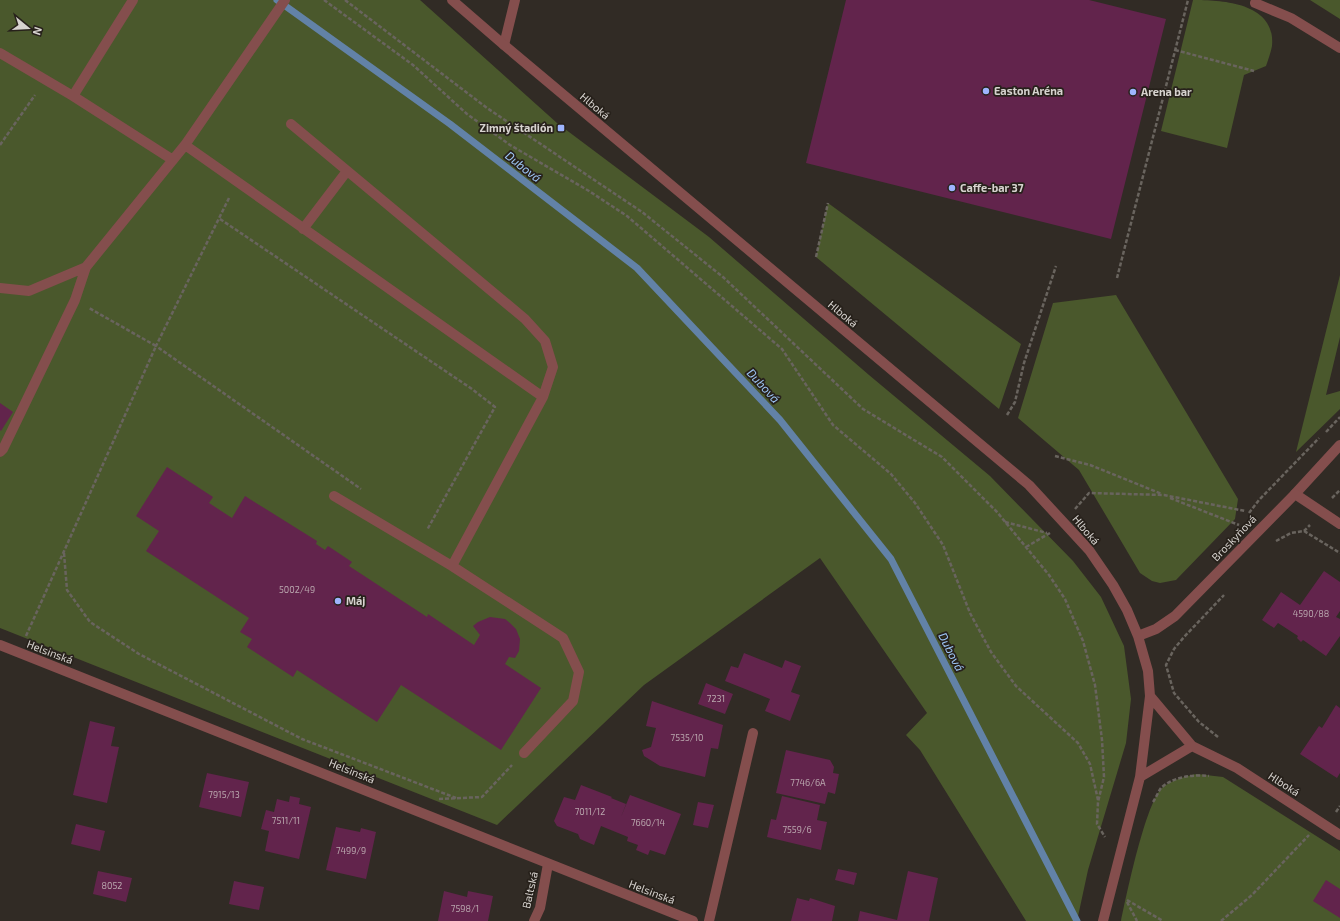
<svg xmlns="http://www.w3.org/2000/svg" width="1340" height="921" viewBox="0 0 1340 921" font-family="'Exo 2',sans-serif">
	<rect width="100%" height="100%" fill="#312b25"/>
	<path fill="#4a582c" d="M0,0H420L557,123L709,237L869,375L990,476L1073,561L1101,597L1124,646L1131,699L1126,743L1088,870L1077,921H1026L920,750L906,735L927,713L820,558L644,685L497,825L0,628Z
		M1193,0C1223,0 1276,3 1272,46C1271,52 1268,60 1266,66L1244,75L1227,148L1161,131Z
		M1310,0H1340V19Z
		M828,203L1021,344L999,409L816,257Z
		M1340,275V337L1326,395L1340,391V409L1296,452Z
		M1116,295L1238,499L1235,519L1176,580L1160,583L1152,581L1140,573L1079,470L1018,418L1053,303Z
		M1197,774L1223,777L1340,851V921H1121C1126,897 1146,800 1163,787C1173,780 1185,776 1197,774Z"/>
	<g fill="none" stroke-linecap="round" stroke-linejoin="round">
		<path stroke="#6282a7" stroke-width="7" d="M277,0L450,124L637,268L780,420L891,559L1077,921"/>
	</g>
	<path fill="#62244c" d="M846,0H1089L1166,19L1111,239L806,163Z
		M0,403L13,412L1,431L0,430Z
		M167,467L213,497L209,503L232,518L245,496L317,541L316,544L325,550L328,546L352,562L349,566L427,617L428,614L474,645L480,635L473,626L478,622L490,617L505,619L510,623L516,629L520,639L519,651L515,658L509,657L505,664L541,688L501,750L401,685L377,722L297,670L293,677L247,647L252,639L240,632L249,618L146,551L159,531L136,516Z
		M1324,571L1340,582V611L1336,617L1340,619V636L1326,656L1303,640L1301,642L1297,638L1298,636L1278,623L1274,628L1262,620L1281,592L1300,605Z
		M744,653L782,668L785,660L801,666L791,692L800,695L790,721L765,711L770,699L725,681L731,666L738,668Z
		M706,683L733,694L725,714L698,704Z
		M652,701L723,725L718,749L711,748L705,777L660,766L644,756L642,750L651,747L656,728L646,726Z
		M1336,705L1340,708V773L1337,778L1300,754L1319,726L1322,728Z
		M90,721L115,727L111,746L119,747L107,803L73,795Z
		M786,750L830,760L834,767L833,773L839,774L835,794L828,792L825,804L776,793Z
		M207,773L249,782L241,817L199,807Z
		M581,785L612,797L611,798L626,804L621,817L630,795L681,814L665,855L650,850L648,855L636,850L638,845L627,841L628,837L601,826L594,845L580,839L578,834L557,826L554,821L564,797L575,800Z
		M290,796L300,798L299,804L311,807L299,859L265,851L269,831L261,829L266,810L274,812L277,799L289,802Z
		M782,796L820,805L817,820L827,822L821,850L767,837L771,819L776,820Z
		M698,802L714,805L708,828L693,825Z
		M76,824L105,831L100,851L71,844Z
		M336,827L360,832L361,828L376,832L366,879L326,870Z
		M838,869L857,873L854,885L835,880Z
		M98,871L132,878L126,902L93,894Z
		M908,871L938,878L929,921H858L860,911L897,920Z
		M1326,880L1340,889V918L1313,901Z
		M234,881L264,887L259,910L229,904Z
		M444,891L467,897L468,891L493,896L488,921H438Z
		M797,898L809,901L810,898L835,906L832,921H791Z"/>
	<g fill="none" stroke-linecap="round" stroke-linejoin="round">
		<path stroke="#69645e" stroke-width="2.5" stroke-dasharray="4 2" stroke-linecap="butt" d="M324,0L413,65L467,114L510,145L589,191L627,216L782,349L833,425L891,474L915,503L943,545L970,613L991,652L1016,686L1078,743L1090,764L1098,800
			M345,0L487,108L642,212L723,277L863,409L942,457L997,512L1049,575L1065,599L1083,641L1095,685L1102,740L1104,777L1098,802L1097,824L1105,837
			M1175,50L1254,71
			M0,145L35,95
			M229,198L156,346L361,489
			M220,219L472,389L495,407L427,530
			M816,257L828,203
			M1117,278L1188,0
			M1007,415L1015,402L1024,363L1056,266
			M1326,432L1340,417
			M1055,456L1090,465L1162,494
			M1170,498L1239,525
			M1332,498L1340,490
			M1075,509L1089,493L1164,495L1245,511
			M1249,513L1259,500L1319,438
			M1005,522L1047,533
			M1304,531L1340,553
			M1276,541L1291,533L1304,531L1310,525
			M1026,547L1050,533
			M64,553L67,590L90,622L139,654L302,739L456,798
			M26,636L156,346L89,308
			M1218,737L1199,722L1174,693L1166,665L1174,649L1184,637L1224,595
			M439,799L482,797L512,765
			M1153,802C1156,798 1158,792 1161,788C1172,777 1194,774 1209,776
			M1336,812L1340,806
			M1127,900L1163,921
			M1127,902L1137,921
			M1221,921L1252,895L1309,835"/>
		<path stroke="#844e4d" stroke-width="10" d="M1255,3L1291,18L1340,48
			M504,45L515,0
			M0,53L73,96L173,160
			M73,96L133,0
			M291,124L525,319L545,341L553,367L543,397
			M185,145L543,397L452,566
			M303,229L347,171
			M0,288L29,291L86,267L185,145L285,0
			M0,452L3,449L75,300L86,267
			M1295,494L1340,445
			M334,496L452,566L563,638L579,672L573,701L524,753"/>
		<path stroke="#844e4d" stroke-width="10" d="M452,0L504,45L1029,485L1089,550L1113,585L1127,610L1138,636L1148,671L1150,696L1140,777L1103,921
			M1138,636L1156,629L1175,616L1295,494L1340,524
			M0,645L693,921
			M1150,696L1192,746
			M1140,777L1192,746L1237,768L1340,835
			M534,921L540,908L548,864
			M709,921L753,733"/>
	</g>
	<g fill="#9eb4fd" stroke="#27211b" stroke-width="1.5">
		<circle cx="986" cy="91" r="4"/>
		<circle cx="1133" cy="92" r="4"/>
		<rect x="557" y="124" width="8" height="8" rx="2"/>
		<circle cx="952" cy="188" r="4"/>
		<circle cx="338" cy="601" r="4"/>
	</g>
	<g text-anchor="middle" stroke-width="3.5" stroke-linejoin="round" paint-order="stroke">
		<g font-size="9" fill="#baa7ae">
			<text x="297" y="593">5002/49</text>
			<text x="1311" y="617">4590/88</text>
			<text x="716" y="702">7231</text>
			<text x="687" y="741">7535/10</text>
			<text x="808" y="786">7746/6A</text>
			<text x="224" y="798">7915/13</text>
			<text x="590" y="815">7011/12</text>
			<text x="286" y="824">7511/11</text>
			<text x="648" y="826">7660/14</text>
			<text x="797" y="833">7559/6</text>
			<text x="351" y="854">7499/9</text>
			<text x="112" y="889">8052</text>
			<text x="465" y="912">7598/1</text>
		</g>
		<g font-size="11" font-weight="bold" fill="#d7d3cf" stroke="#27211b" text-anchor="start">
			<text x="994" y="95">Easton Aréna</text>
			<text x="1141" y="96">Arena bar</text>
			<text x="553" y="132" text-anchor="end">Zimný štadión</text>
			<text x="960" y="192">Caffe-bar 37</text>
			<text x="346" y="605">Máj</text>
		</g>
		<g font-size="11" fill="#d7d3cf" stroke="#27211b">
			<text transform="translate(595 106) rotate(40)" y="4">Hlboká</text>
			<text transform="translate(843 314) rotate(40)" y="4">Hlboká</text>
			<text transform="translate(1086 530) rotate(50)" y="4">Hlboká</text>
			<text transform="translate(1234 538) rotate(-46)" y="4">Broskyňová</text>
			<text transform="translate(50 652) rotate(21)" y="4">Helsinská</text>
			<text transform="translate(352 771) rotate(22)" y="4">Helsinská</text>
			<text transform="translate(1284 784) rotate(33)" y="4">Hlboká</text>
			<text transform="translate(530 890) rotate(-77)" y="4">Baltská</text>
			<text transform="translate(652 892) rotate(21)" y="4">Helsinská</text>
		</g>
		<g font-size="12" font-style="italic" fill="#9ec6f5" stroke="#27211b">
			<text transform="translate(523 167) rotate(38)" y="4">Dubová</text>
			<text transform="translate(763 386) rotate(47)" y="4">Dubová</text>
			<text transform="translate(951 652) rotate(63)" y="4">Dubová</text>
		</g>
	</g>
	<g transform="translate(28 28) rotate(108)" stroke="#27211b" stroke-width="3" paint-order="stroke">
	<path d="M0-3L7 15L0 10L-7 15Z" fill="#d7d3cf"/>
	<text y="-6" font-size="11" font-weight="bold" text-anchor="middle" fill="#d7d3cf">N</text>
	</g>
</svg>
